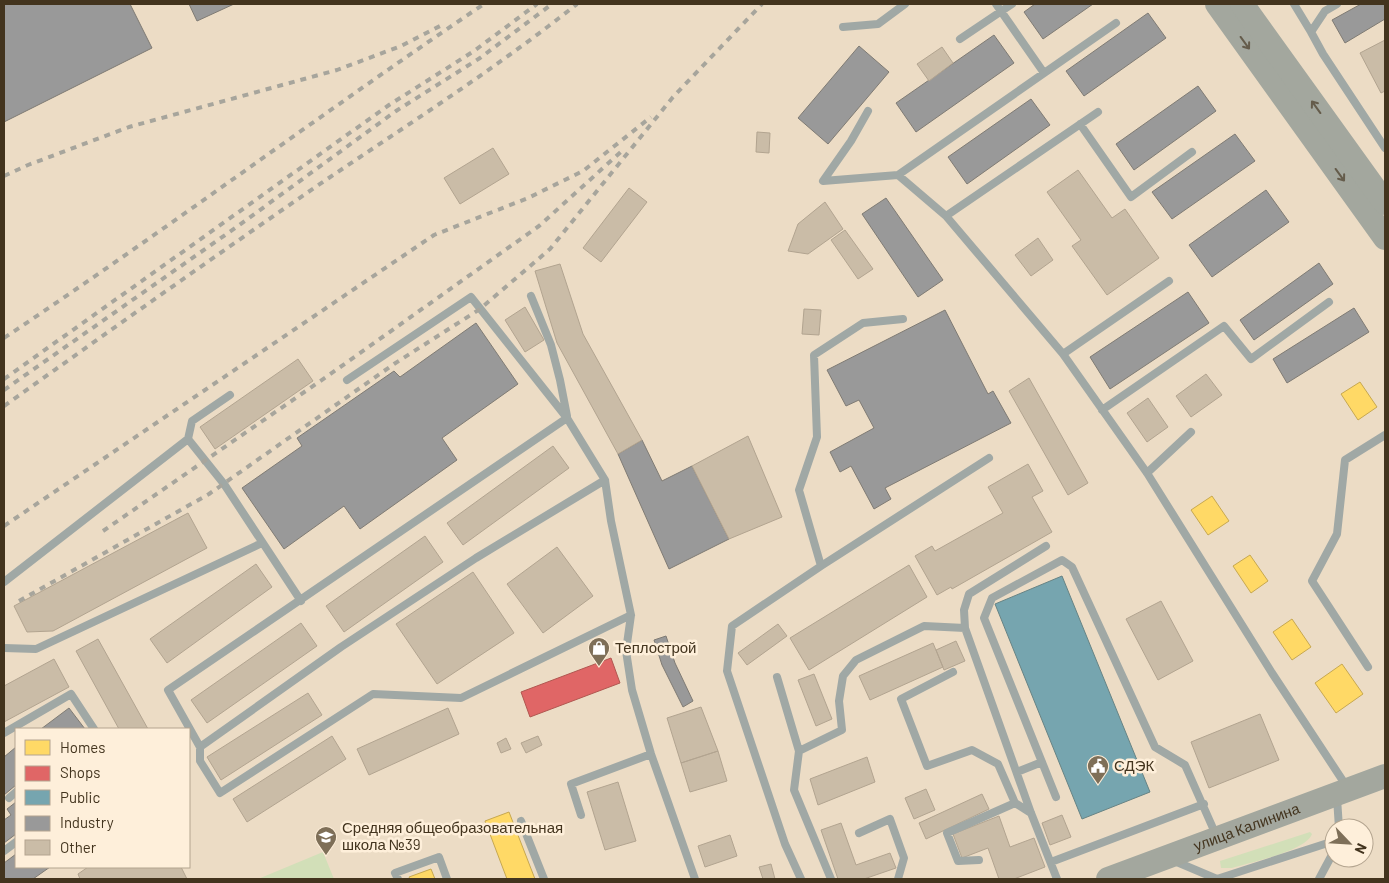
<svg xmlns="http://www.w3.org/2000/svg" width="1389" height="883" viewBox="0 0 1389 883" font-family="Barlow,sans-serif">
	<rect width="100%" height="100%" fill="#ecdcc5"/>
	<path fill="#d2dfb8" d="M1310,832L1312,834C1306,851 1249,863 1232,868H1221L1220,861Z
		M323,852L334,879H258Z"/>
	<path fill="#ffd966" stroke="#c7a850" d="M1360,382L1377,407L1358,420L1341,394Z
		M1212,496L1229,521L1208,535L1191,510Z
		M1250,555L1268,581L1251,593L1233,566Z
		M1292,619L1311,647L1292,660L1273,632Z
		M1342,664L1363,694L1336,713L1315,683Z
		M509,812L535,879H507L485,821Z
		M431,869L435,879H410L409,877Z"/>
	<path fill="#e06666" stroke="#b15750" d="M611,658L620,683L530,717L521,692Z"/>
	<path fill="#76a5af" stroke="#678384" d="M1062,576L1150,792L1082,819L995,604Z"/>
	<path fill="#999" stroke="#7f7b74" d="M4,4H130L152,48L4,122Z
		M189,4H234L197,21Z
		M1035,4H1093L1043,39L1024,12Z
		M1361,4H1385V19L1345,43L1332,20Z
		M1148,13L1166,38L1084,96L1066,71Z
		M994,35L1014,63L916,132L896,103Z
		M859,46L889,72L828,144L798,118Z
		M1198,86L1216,111L1134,170L1116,144Z
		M1031,99L1050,125L967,184L948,157Z
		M1235,134L1255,161L1172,219L1152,192Z
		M1266,190L1289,222L1212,277L1189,245Z
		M886,198L943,280L918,297L862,214Z
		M1319,263L1333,284L1254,340L1240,320Z
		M1188,292L1209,323L1110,389L1090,357Z
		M1354,308L1369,332L1287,383L1273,359Z
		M945,310L988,394L993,391L1011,423L885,488L891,499L874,509L851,466L840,472L830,452L874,428L859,400L846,406L827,370Z
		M476,323L518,384L442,438L457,460L360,529L344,506L284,549L242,488L302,446L297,438L394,371L400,377Z
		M642,440L662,481L692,466L729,539L669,569L618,454Z
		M666,636L675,663L693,701L683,707L662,665L654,640Z
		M69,708L85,729H41Z
		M16,747V785L4,795V757Z
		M16,802V834L4,843V820L11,815L7,809Z
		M16,854V867H50L33,879H4V863Z"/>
	<path fill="#cabca7" stroke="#b2a490" d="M1385,40V91L1381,93L1360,53Z
		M942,47L953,63L929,81L917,64Z
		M757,132L770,133L769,153L756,152Z
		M493,148L509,174L460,204L444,178Z
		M1078,170L1112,218L1125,209L1159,258L1107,295L1072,246L1081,240L1047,192Z
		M629,188L647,202L601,262L583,248Z
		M825,202L843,229L808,254L788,251L798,224Z
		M845,230L873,269L858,279L831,240Z
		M1038,238L1053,260L1031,276L1015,255Z
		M560,264L583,334L642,440L618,454L557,343L535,271Z
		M525,307L544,340L525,352L505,320Z
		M804,309L821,310L819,335L802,334Z
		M298,359L313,381L215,449L200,427Z
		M1206,374L1222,395L1191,417L1176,396Z
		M1029,378L1088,483L1068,495L1009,391Z
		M1148,398L1168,427L1147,442L1127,413Z
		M748,436L782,517L729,539L692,466Z
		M553,446L569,468L463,545L447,523Z
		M1028,464L1043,491L1032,497L1052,532L952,589L951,587L937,595L915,556L932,546L935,551L1003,513L988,487Z
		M188,513L207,548L53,631L27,632L14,606Z
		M425,536L443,562L344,632L326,606Z
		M557,547L593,596L543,633L507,584Z
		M256,564L272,587L167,663L150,639Z
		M909,565L927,597L809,670L790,638Z
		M473,572L514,633L437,684L396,624Z
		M1161,601L1193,661L1158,680L1126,619Z
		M301,623L317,646L207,723L191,700Z
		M778,624L787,636L747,665L738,653Z
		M98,639L148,729H119L76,651Z
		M956,641L965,661L944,670L936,650Z
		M933,643L943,667L870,700L859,676Z
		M54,659L69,687L4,722V686Z
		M814,674L832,719L816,726L798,680Z
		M308,693L322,715L221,780L207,757Z
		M701,707L718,751L681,763L667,718Z
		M448,708L459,734L369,775L357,749Z
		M1260,714L1279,760L1209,788L1191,742Z
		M332,736L346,759L247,822L233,799Z
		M538,736L542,745L526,753L521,743Z
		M506,738L511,749L501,753L497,743Z
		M718,751L727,781L690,792L681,763Z
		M867,757L875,782L818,805L810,779Z
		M618,782L636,841L605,850L587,792Z
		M926,789L935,810L914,819L905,798Z
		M982,794L989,809L926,839L919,823Z
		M1062,815L1071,837L1050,845L1042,823Z
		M999,816L1010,847L1034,838L1045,867L1014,879H999L988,848L962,858L953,834Z
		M841,823L856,865L890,853L896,868L864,879H838L821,830Z
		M730,835L737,856L705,867L698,846Z
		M771,864L775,879H763L759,867Z
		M88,867H181L187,879H80L78,874Z"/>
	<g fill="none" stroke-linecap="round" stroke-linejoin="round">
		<path stroke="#a0a8a5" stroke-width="8" d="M996,4L1044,73
			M1294,4L1311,32
			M1337,4L1325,11L1311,32L1323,54L1385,148
			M843,27L878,24L905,4
			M960,39L1012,4
			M868,111L851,141L823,181L898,175L946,216L1063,354L1147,473L1272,673L1347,787
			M1080,124L1131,197L1192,152
			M898,175L1116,23
			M946,216L1098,112
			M531,296L551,345L560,380L567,416
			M1063,354L1169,281
			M347,380L471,297L567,418
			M1102,410L1224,326L1251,359L1329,302
			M188,439L224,484L301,601
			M1147,473L1191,432
			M1046,546L969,594L964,610L965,628L1031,813L1057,879
			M821,566L989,458
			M4,582L188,439L192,421L230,395
			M631,615L461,698L373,694L220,793L200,761V747L168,690L567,418L605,480L611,521L631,615L626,651L632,690L651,754L695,879
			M4,648L36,649L262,543
			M1368,667L1312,581L1337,534L1345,460L1385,435
			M953,672L901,699L927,766L972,750L998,764L1015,803
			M777,677L799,751L794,790L831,879
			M4,733L71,694L94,729
			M200,747L341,647L476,558L605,480
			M799,751L842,730L839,701L843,676L856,660L924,626L965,628
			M1017,772L1042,762
			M1056,797L984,618L992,598L1062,560L1072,567L1155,747L1185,765L1216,835
			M9,798L16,792
			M1337,798L1339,828
			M581,815L571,784L651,754
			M521,821L544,879
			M859,833L890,819L904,858L898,879
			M4,851L16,842
			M979,860L958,861L947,833L1015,803L1031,813
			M1172,860L1217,879L1334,841
			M1051,862L1204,804
			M398,879L395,873L439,857L447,879
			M801,879L785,844L727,671L732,626L821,566L799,490L817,437L814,355L863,323L903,319
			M1319,879L1334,851"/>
		<g stroke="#a3a79e" stroke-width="24">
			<path d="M1217,4L1385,238"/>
			<path d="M1242,4L1385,203"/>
			<path id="s1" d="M1108,879L1385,776"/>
		</g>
		<path stroke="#a7a59c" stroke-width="4" stroke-dasharray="6 6" stroke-linecap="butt" d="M4,176L28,165L129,127L337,70L401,46L444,24
			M4,338C166,230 322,113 484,4
			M4,379L389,105L474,51L537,4
			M4,390L238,226L396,111L480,58L552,4
			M4,406C108,332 212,258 317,186C404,127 494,70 577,4
			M4,526L434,235L528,198L583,171L651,117
			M103,531L329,375L539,226L624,149
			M19,601L209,494L394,364L480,309L550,249L673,97L762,4"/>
	</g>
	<defs><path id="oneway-shaft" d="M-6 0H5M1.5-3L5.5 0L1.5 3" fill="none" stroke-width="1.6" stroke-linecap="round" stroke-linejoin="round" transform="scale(1.25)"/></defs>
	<g stroke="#655c4b">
		<use href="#oneway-shaft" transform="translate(1245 43) rotate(54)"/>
		<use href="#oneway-shaft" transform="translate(1316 107) rotate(-126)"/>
		<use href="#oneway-shaft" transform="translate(1340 175) rotate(54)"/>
	</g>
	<defs>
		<g id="shop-pin" transform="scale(1.125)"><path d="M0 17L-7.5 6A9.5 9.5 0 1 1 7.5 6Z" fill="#7e6f58" stroke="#feefda"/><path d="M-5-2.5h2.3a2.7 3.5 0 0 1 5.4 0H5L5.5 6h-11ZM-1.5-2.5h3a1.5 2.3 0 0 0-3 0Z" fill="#fff"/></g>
		<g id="civic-pin" transform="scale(1.125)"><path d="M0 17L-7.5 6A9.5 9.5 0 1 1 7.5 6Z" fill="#7e6f58" stroke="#feefda"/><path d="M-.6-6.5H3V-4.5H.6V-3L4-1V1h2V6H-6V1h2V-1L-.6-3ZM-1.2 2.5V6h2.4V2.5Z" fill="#fff"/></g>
		<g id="school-pin" transform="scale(1.125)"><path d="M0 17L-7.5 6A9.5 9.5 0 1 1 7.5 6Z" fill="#7e6f58" stroke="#feefda"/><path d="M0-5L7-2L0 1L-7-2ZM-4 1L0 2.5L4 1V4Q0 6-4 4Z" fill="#fff"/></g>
	</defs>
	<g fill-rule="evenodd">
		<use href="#shop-pin" x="599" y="648"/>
		<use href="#civic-pin" x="1098" y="766"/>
		<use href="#school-pin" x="326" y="837"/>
	</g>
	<g text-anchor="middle" stroke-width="5" stroke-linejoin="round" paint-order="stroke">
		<g font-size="15" fill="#43341e" stroke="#feefda" text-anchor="start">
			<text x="615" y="653">Теплострой</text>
			<text x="1114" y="771">СДЭК</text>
			<text x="342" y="833">Средняя общеобразовательная<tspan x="342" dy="17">школа №39</tspan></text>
		</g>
		<g font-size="15" fill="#43341e" stroke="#feefda">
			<text dy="5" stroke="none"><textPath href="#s1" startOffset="148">улица Калинина</textPath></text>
		</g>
	</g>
	<rect width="1389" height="883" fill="none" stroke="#43341e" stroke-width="10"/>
	<rect x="15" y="728" width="175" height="140" fill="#feefda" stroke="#b3a48f"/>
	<rect x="25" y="740" width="25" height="15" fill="#ffd966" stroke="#b3a48f"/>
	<text x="60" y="753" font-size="15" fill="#43341e">Homes</text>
	<rect x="25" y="766" width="25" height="15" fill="#e06666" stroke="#b3a48f"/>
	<text x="60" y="778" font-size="15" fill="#43341e">Shops</text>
	<rect x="25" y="790" width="25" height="15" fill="#76a5af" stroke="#b3a48f"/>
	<text x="60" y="803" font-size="15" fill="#43341e">Public</text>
	<rect x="25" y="816" width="25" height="15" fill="#999999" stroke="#b3a48f"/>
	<text x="60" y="828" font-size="15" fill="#43341e">Industry</text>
	<rect x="25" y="840" width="25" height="15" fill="#cabca7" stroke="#b3a48f"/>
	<text x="60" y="853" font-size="15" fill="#43341e">Other</text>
	<g transform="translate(1349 843) rotate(115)"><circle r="24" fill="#feefda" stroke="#b3a48f"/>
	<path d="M0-4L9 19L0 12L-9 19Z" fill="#7e6f58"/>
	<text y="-8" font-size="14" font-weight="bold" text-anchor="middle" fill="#43341e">N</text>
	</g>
</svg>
